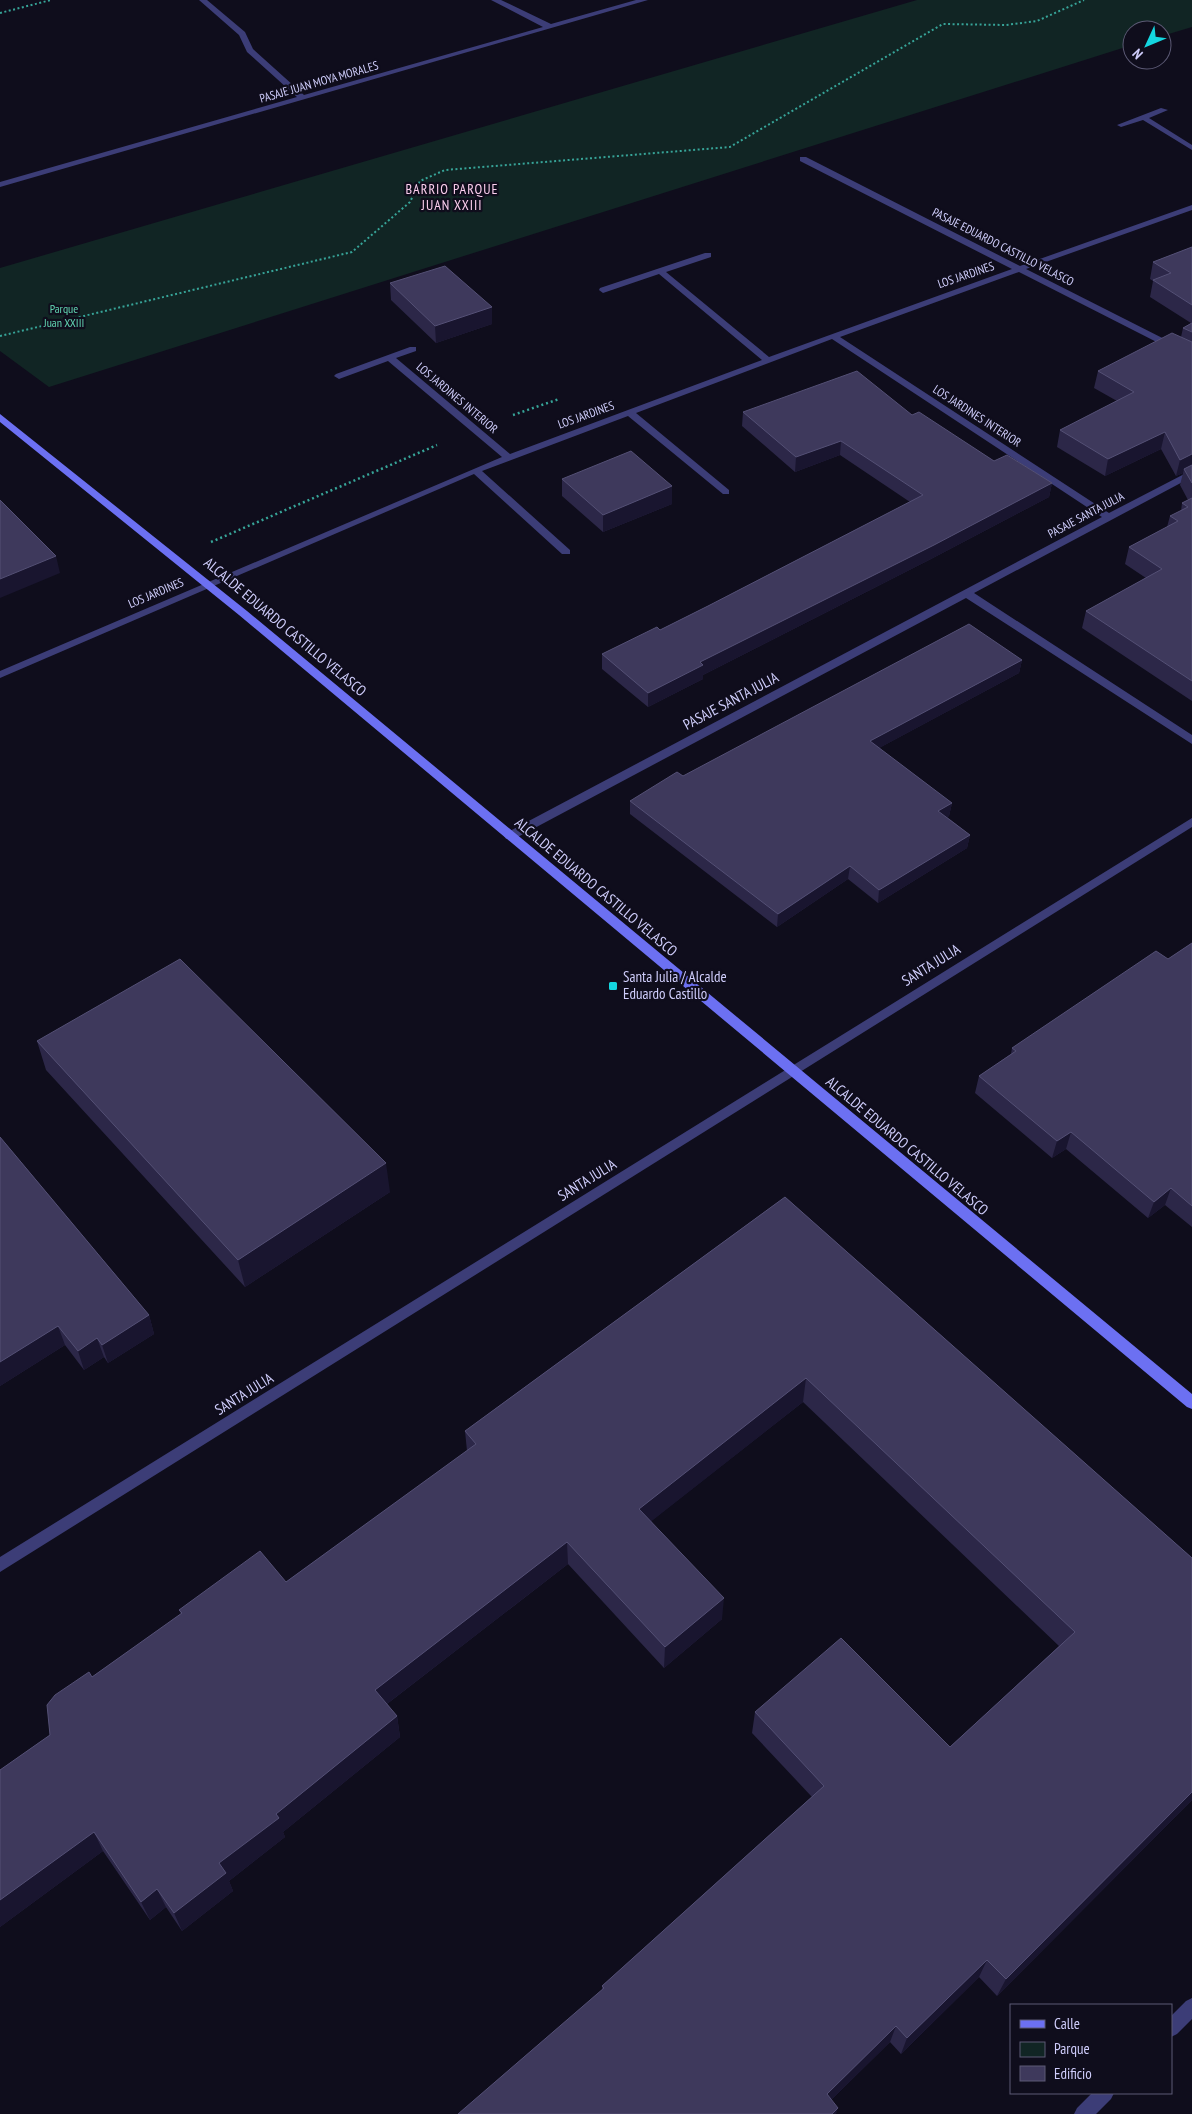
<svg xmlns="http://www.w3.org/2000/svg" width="1192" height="2114" viewBox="0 0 1192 2114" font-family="'PT Sans Narrow',sans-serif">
	<rect width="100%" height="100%" fill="#0f0d1c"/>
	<path fill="#112524" d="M917,0H1192V27L1162,36V30H1132V45L49,387L0,351V268Z"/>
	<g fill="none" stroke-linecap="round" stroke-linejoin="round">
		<path stroke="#37a498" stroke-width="2" stroke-dasharray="2 2.5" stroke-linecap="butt" d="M0,13L51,0
			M0,336L352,252L410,202L420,181L445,170L730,147L943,24L1006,25L1037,21L1084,0"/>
		<path stroke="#37a498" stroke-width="2.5" stroke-dasharray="2 3" stroke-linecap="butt" d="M513,415L559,399
			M211,542L437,445"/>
		<path fill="#3c3d77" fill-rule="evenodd" d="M199,0H207L245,32L253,49L304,95L543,27L491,0H501L551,24L636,0H648L0,187V182L297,97L247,52L239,35Z
			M1161,108L1168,110L1149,118L1192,145V150L1143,120L1121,127L1117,125Z
			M800,157H806L1020,266L1192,205V210L1026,269L1192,353V360L1019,272L840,337L1109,513L1192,470V477L974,593L1192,735V744L966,598L514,839H506L504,836L506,833L1102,517L832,339L636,413L729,490V494H723L628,416L482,471L570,550V554H562L474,474L0,678V671L502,457L388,361L339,379L334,376L336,374L410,347H416V351L396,358L510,454L762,360L659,274L603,293L599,290L600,288L705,253H711V257L666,272L769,357L1012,269L800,161Z
			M1192,818V827L0,1572V1557Z
			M1192,1998V2019L1177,2034L1171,2037V2016L1186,2001Z
			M1092,2093H1114L1111,2099L1096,2114H1074L1077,2108Z"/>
		<path fill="#6c70f2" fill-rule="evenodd" d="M0,414L247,611L1192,1394V1409L1187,1407L239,615L0,422Z"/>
	</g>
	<path fill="#2c2748" d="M1192,247V701L1082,628L1086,611L1146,578L1125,564L1129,547L1167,527L1170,516L1181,511L1182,503L1188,500L1180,485L1183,473L1176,476L1161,449L1105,476L1057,447L1060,430L1117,401L1094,388L1098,371L1181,337L1183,328L1191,323L1150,297L1153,281L1150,279L1153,262Z
		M390,283L492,307V324L436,343L391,300Z
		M743,412L912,415L994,461L1052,483L1049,497L931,559L703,675V679L648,707L602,669V654L660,630L708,606L910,502L840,455L795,472L742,426Z
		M562,479L672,486V504L603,532L562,496Z
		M1022,660L1019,673L879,748L952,803L949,816L947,817L970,835L967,848L878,903L848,879L777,927L630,814V801L683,776Z
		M1192,943V1227L1165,1205L1148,1218L1066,1149L1052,1158L975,1093L979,1076L1011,1054L1012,1048L1168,959Z
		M37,1041L390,1192L245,1287L46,1070Z
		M0,1137L149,1315L154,1334L108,1363L104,1357L84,1370L65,1345L0,1386Z
		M785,1197L1192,1558V1800L997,1996L979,1977L901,2054L890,2042L831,2100L602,1990V1986L812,1797L752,1733L755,1712L950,1747L1059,1646L803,1402L651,1521L722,1619L664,1668L568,1564L387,1704L397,1716L400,1737L283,1832L285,1837L229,1881L233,1891L182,1931L166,1907L150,1920L103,1851L0,1927V1770L50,1735L92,1677L181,1614L179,1610L286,1582L467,1451L465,1431Z"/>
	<path fill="#19152f" d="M492,307V324L436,343L435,326Z
		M1165,432L1161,449L1105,476L1108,459Z
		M841,441L840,455L795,472L796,457Z
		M1192,454V469H1184L1183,473L1176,476L1180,460Z
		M1052,483L1049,497L931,559L703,675V679L648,707V693L700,662Z
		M672,486V504L603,532V515Z
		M56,556L60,573L0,598V579Z
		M1022,660L1019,673L868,754L870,741Z
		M952,803L949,816L936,824L938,811Z
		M970,835L967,848L878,903L879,890Z
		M850,866L848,879L777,927L778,914Z
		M1071,1132L1066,1149L1052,1158L1057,1141Z
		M386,1163L390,1192L245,1287L238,1260Z
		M1171,1188L1165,1205L1148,1218L1154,1202Z
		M149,1315L154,1334L108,1363L102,1345Z
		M58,1326L65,1345L0,1386V1362Z
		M97,1338L104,1357L84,1370L78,1351Z
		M806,1378L803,1402L639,1531V1509Z
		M567,1542L568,1564L379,1710L375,1690Z
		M724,1598L722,1619L664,1668L665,1647Z
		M397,1716L400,1737L283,1832L285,1837L229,1881L233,1891L182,1931L174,1913L219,1863L276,1814Z
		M1192,1792V1800L997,1996L1006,1979Z
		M94,1832L103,1851L0,1927V1900Z
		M157,1889L166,1907L150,1920L141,1902Z
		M987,1960L979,1977L901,2054L907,2038Z
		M896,2026L890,2042L822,2109L827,2094Z
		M838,2108L836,2114H832Z"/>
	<path fill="#3e395c" stroke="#545075" d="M1192,247V305L1153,280L1171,273L1153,262Z
		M445,266L492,307L435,326L390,283Z
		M1192,323V332L1183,328Z
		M1172,333L1192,342V454L1180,460L1165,432L1108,459L1060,430L1134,392L1098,371Z
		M857,371L912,415L919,412L994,461L1007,455L1052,483L934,545L700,662L703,665L648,693L602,654L657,627L660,630L708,606L923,495L841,441L796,457L743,412Z
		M631,451L672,486L603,515L562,479Z
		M1192,465V483L1184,469Z
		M1192,498V681L1086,611L1162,569L1129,547L1178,521L1170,516L1188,507L1182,503Z
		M0,500L56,556L0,579Z
		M969,624L1022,660L870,741L952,803L938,811L970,835L879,890L850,866L778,914L630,801L677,772L683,776Z
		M1192,943V1206L1171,1188L1154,1202L1071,1132L1057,1141L979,1076L1016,1051L1012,1048L1156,951L1168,959Z
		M180,959L386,1163L238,1260L37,1041Z
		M0,1137L149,1315L102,1345L97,1338L78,1351L58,1326L0,1362Z
		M785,1197L1192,1558V1792L1006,1979L987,1960L907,2038L896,2026L827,2094L838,2108L832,2114H458L604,1988L602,1986L824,1786L755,1712L841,1638L950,1747L1075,1632L806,1378L639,1509L724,1598L665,1647L567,1542L375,1690L397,1716L276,1814L279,1818L219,1863L226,1873L174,1913L157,1889L141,1902L94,1832L0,1900V1770L50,1735L47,1705L55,1695L89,1672L92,1677L182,1613L179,1610L260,1551L286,1582L476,1444L465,1431Z"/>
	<rect fill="#14d6e0" stroke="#0f0d1c" stroke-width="2" x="608" y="981" width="10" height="10" rx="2.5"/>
	<g text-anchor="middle" stroke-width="4.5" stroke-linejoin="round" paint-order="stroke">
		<g font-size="12" fill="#cfcdfb" stroke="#0f0d1c">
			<text transform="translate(319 82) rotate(-16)" y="4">PASAJE JUAN MOYA MORALES</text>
			<text transform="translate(1003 247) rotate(27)" y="4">PASAJE EDUARDO CASTILLO VELASCO</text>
			<text transform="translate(966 275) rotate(-19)" y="4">LOS JARDINES</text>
			<text transform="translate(457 398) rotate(40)" y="4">LOS JARDINES INTERIOR</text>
			<text transform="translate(586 415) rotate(-20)" y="4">LOS JARDINES</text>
			<text transform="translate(977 416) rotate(33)" y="4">LOS JARDINES INTERIOR</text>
			<text transform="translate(1086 515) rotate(-28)" y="4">PASAJE SANTA JULIA</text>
			<text transform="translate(156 593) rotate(-23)" y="4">LOS JARDINES</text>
		</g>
		<g font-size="12" fill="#60d3b0" stroke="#0f0d1c">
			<text x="64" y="313">Parque<tspan x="64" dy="14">Juan XXIII</tspan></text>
		</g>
		<g font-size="14" letter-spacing="1" fill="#fbceed" stroke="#0f0d1c">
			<text x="452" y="194">BARRIO PARQUE<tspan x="452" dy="16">JUAN XXIII</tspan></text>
		</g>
		<g font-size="15" fill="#cfcdfb" stroke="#0f0d1c">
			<text transform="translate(285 627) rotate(40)" y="5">ALCALDE EDUARDO CASTILLO VELASCO</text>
			<text transform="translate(731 701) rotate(-28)" y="5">PASAJE SANTA JULIA</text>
			<text transform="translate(596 887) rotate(40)" y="5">ALCALDE EDUARDO CASTILLO VELASCO</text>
			<text transform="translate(931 965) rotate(-32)" y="5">SANTA JULIA</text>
			<text transform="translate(907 1146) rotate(40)" y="5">ALCALDE EDUARDO CASTILLO VELASCO</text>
			<text transform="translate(587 1180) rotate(-32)" y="5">SANTA JULIA</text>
			<text transform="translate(244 1394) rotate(-32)" y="5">SANTA JULIA</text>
		</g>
		<g font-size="15" fill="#cfcdfb" stroke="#0f0d1c" text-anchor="start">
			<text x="623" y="982">Santa Julia / Alcalde<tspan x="623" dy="17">Eduardo Castillo</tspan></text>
		</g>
	</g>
	<rect x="1010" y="2004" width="162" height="90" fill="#0f0d1c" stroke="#5c5a75"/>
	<rect x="1020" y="2020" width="25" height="8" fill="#6c70f2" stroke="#5c5a75"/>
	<text x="1054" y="2029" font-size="15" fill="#cfcdfb">Calle</text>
	<rect x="1020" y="2042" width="25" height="15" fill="#112524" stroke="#5c5a75"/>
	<text x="1054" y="2054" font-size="15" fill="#cfcdfb">Parque</text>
	<rect x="1020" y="2066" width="25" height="15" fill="#3e395c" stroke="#5c5a75"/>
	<text x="1054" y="2079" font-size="15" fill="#cfcdfb">Edificio</text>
	<g transform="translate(1147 45) rotate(226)"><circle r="24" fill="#0f0d1c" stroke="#5c5a75"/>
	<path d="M0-4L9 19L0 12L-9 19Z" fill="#14d6e0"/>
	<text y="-8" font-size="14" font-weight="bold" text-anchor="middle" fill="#cfcdfb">N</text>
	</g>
</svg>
